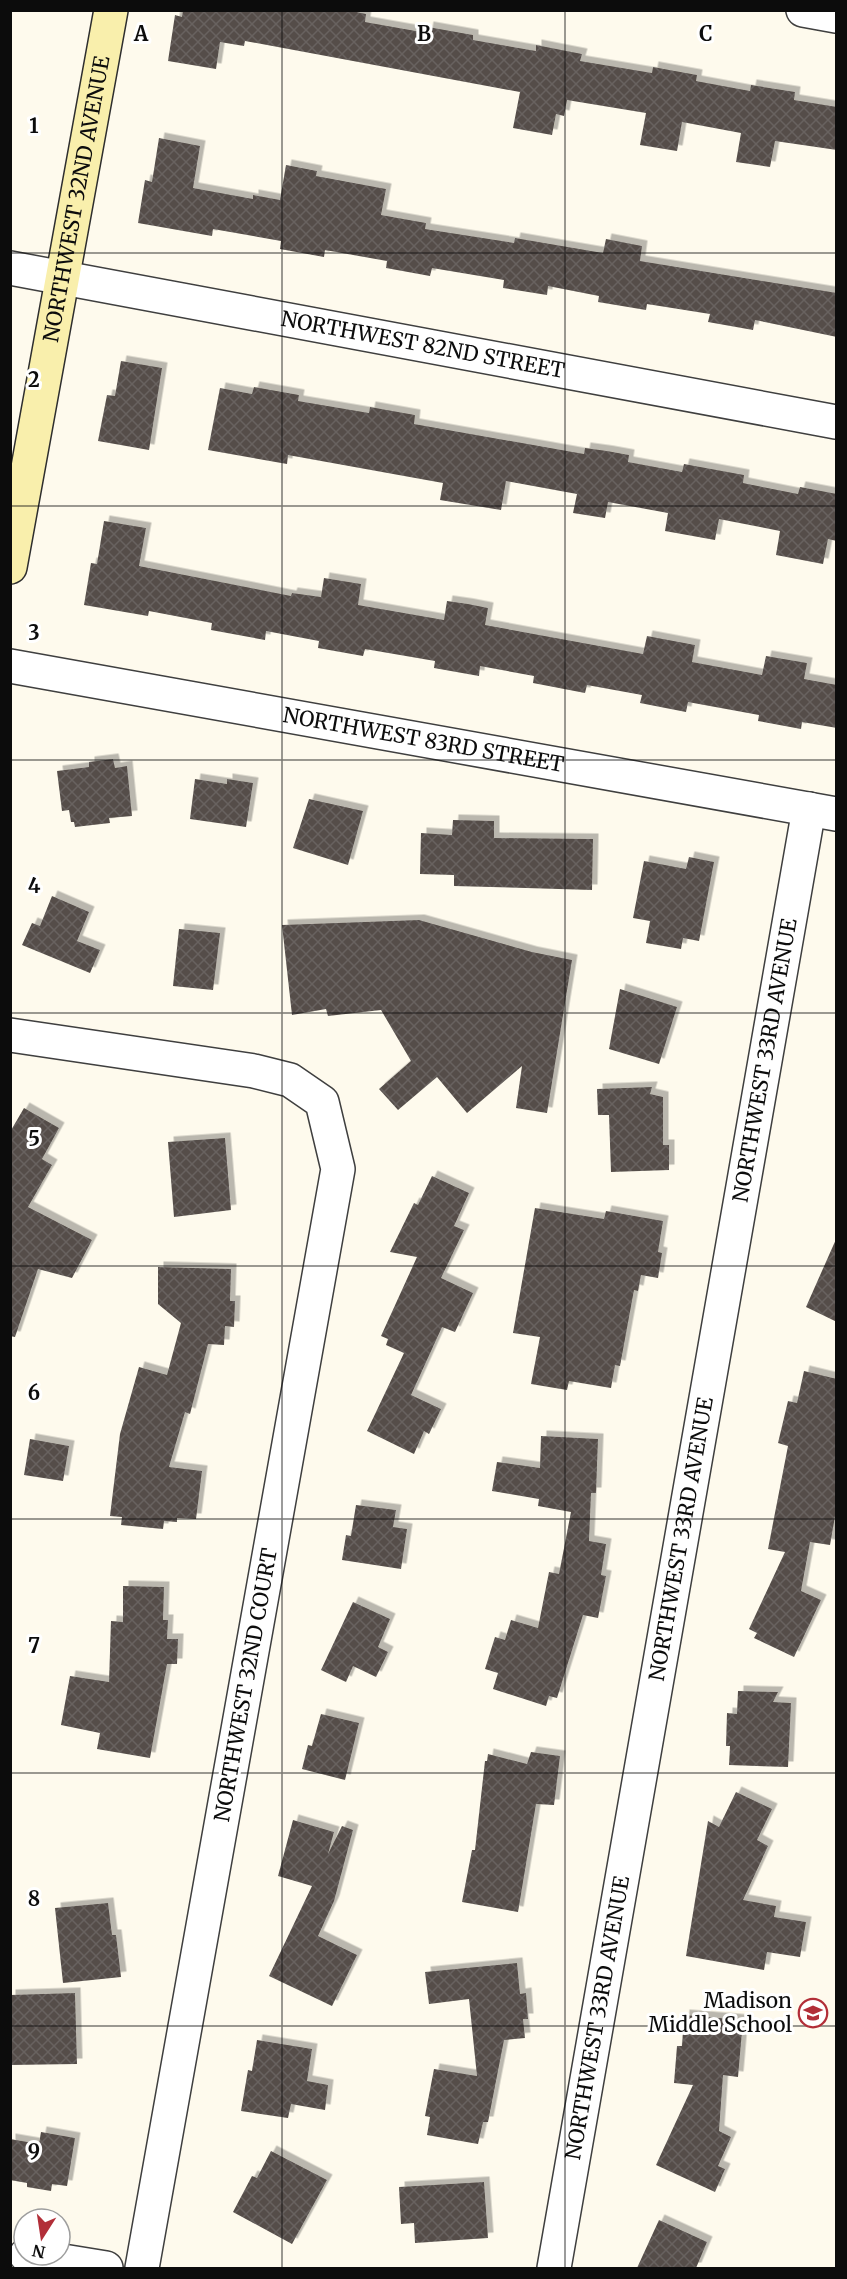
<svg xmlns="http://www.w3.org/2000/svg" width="847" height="2279" viewBox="0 0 847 2279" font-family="Merriweather,serif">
	<defs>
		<pattern id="building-cross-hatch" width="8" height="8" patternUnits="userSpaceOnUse" patternTransform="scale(1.5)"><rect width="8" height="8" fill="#544d49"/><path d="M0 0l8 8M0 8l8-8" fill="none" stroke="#68625f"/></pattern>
		<filter id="shadow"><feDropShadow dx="5.5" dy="-5.5" stdDeviation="0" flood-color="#0004"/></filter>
	</defs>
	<rect width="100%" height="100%" fill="#fefaed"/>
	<path fill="url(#building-cross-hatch)" filter="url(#shadow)" d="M183,10H347L366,14L365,22L427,33L428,27L473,35V40L536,51V45L582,54L580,61L652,73L653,67L697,75L696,81L750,91L751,85L795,92L794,100L837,107V150L775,141L770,167L736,162L741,133L682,122L677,151L640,145L646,113L567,100L564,116L556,114L552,135L513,128L520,92L245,41L244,46L220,42L216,69L168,61L175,15L182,17Z
		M159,138L200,146L193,188L253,199V195L280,200L286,165L317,171L316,176L386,189L381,215L426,223L425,229L514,243L515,238L603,253L606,239L642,246L640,261L837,293V337L755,320L753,330L708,322L710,314L647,304L646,310L598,302L599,296L548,286L547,295L503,288L504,280L432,268L430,276L386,268L387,261L325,250L324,257L280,249L281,241L213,229L212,236L138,223L145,180L152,182Z
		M121,361L162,368L149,450L98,441L107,395L115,396Z
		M254,387L299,395L298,401L369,413L370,407L415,415L414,424L584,454L585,448L607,451L629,455L628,462L682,472L684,464L744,475L743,483L798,494L800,487L837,494V541L828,539L823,564L776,555L780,531L719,519L715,540L665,531L668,513L608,502L605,518L573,513L577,494L506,481L501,510L440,500L443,483L288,455L287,464L208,450L220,388L252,394Z
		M104,521L146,528L139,566L291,596L292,593L321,597L324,578L361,584L358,605L444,620L447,601L468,604L488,608L485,625L643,654L647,636L695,645L692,662L762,675L766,656L807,663L804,679L837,685V728L802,722L801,729L758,721L759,715L688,702L686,712L640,703L642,695L587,685L585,693L533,683L534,676L480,666L479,676L434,668L435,661L365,649L363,656L318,648L319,641L266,631L265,640L211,630L212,623L149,611L148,616L84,605L91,563L97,564Z
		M113,759L115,768L127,766L132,816L109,818L110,823L75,827L74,822H71L69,810L62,811L57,771L89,767V762Z
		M195,779L227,784V779L253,783L246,827L190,819Z
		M309,799L363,811L348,865L293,848Z
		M453,820L494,821V838L593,839L592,890L454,886V875L420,874L421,833L452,835Z
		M689,857L714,862L699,941L683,938L681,949L646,943L650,921L633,918L644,861L686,869Z
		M52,896L89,912L77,941L100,950L90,973L22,945L32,923L40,926Z
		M419,920L532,952L572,960L547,1113L516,1108L522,1066L467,1113L437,1077L398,1110L379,1089L411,1061L381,1010L328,1016L326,1009L292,1015L282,925Z
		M179,929L220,933L213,990L173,986Z
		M620,989L677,1007L659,1064L609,1049Z
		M652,1087L650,1094L663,1097V1145H669V1170L611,1172L609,1115H598L597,1089Z
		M24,1108L59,1128L42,1159L52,1165L28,1207L92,1240L72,1278L38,1269L15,1337L10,1336V1132Z
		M225,1138L231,1210L174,1217L168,1142Z
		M432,1176L469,1193L454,1226L464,1230L441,1278L473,1293L455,1332L442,1327L411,1395L441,1409L429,1434L424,1431L414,1454L367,1431L404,1353L386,1345L388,1339L381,1336L417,1257L390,1252L414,1203L418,1205Z
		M535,1208L604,1219L606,1211L663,1221L658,1252L662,1253L658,1278L641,1275L638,1291L634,1290L620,1366L615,1365L611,1388L569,1381L567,1390L531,1384L540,1337L513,1333Z
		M837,1237V1322L806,1307Z
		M158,1267L231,1269L230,1301H235L234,1327L225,1326L224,1345L208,1344L190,1414L185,1412L169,1467L202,1471L196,1519L177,1518V1522L164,1521L163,1529L121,1525L122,1517L110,1516L120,1434L139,1367L167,1375L181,1323L158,1304Z
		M804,1371L837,1379V1505L830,1545L810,1542L801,1591L821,1600L794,1657L754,1638L757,1633L749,1629L785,1552L768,1549L788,1446L778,1443L788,1401L797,1403Z
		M541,1436L598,1439L596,1493H591L589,1541L606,1544L601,1575L606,1576L598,1618L583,1615L557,1698L549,1696L546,1706L493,1689L498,1673L485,1669L495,1637L505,1640L511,1620L538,1628L549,1572L559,1574L571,1512L538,1506L539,1499L492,1491L497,1462L540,1468Z
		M30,1439L69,1446L63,1481L24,1475Z
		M356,1505L396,1510L393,1527L407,1529L401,1569L342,1560L346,1535L351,1536Z
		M123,1586L164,1587L163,1620H168L167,1639H178L177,1664H167L150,1758L97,1749L100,1733L61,1725L70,1676L109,1682L111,1621L123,1622Z
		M353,1602L390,1619L378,1647L388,1652L376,1677L353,1666L346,1682L321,1670Z
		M738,1691L778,1692L773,1702L791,1703L788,1767L729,1765L730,1746H726L727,1713L737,1714Z
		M321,1714L359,1723L345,1780L302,1769L308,1745L312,1746Z
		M531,1752L560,1756L554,1805L536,1804L518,1912L462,1902L472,1850H475L485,1761H487L488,1754L527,1764Z
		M736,1792L772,1809L757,1840L768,1846L743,1900L776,1906L774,1917L806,1922L800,1957L767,1952L764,1970L686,1956L708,1821L719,1827Z
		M293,1820L334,1832L328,1854L342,1826L353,1830L334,1901L318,1936L357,1955L332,2006L269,1976L312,1886L278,1876Z
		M108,1903L112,1935H116L121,1977L63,1983L55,1908Z
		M517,1963L520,1994L526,1993L528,2019H523L525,2038L504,2040L488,2122H483L478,2144L427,2135L430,2117L425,2116L434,2069L477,2076L469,1999L429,2004L425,1972Z
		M75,1993L77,2064L10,2065V1995Z
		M684,2015L743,2020L738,2077L723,2075L719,2131L731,2137L718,2166L725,2169L715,2192L656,2165L693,2085L674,2083L677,2046H682Z
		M257,2040L312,2049L307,2081L328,2085L325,2110L291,2104L288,2118L241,2111L248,2070L252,2071Z
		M41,2132L75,2138L67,2186L52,2184L51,2191L27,2187V2183L10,2180V2139L39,2144Z
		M271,2151L327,2180L292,2244L233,2212L252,2176L257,2178Z
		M484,2182L488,2238L415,2243L414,2223L401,2224L399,2187Z
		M659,2220L707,2242L696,2268H637Z"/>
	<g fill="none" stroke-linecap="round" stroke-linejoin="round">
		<g stroke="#3f3f3f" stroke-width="36">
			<g id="minor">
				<path d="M803,10L836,16"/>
				<path id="s1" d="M10,268L836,422"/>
				<path id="s2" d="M10,666L836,814"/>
				<path d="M10,1035L254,1071L290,1080L322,1102L338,1169L142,2268"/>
				<path d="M26,2255L106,2268"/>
				<path id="s3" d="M554,2268L809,809"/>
			</g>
		</g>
		<g stroke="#2e2e2e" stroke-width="36">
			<g id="secondary">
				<path id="s4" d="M10,567L111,10"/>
			</g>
		</g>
		<use href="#minor" stroke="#fff" stroke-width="33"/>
		<use href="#secondary" stroke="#f9efac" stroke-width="33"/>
	</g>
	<path fill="none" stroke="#0c0c0c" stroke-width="1.5" stroke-opacity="0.55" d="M282,10V2268M565,10V2268M10,253H836M10,506H836M10,760H836M10,1013H836M10,1266H836M10,1519H836M10,1773H836M10,2026H836"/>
	<defs>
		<g id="school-ring" transform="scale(1.5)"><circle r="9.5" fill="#fff" stroke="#b22e38" stroke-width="1.5"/><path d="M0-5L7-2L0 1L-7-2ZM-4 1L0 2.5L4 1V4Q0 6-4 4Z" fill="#b22e38"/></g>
	</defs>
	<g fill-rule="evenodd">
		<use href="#school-ring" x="813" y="2013"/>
	</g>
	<g text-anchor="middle" stroke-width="6" stroke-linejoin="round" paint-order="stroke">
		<g font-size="21" fill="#0c0c0c" stroke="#fff">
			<text dy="7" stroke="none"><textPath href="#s4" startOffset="374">NORTHWEST 32ND AVENUE</textPath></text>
			<text dy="7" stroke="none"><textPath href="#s1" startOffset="420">NORTHWEST 82ND STREET</textPath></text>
			<text dy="7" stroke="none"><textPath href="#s2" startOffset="420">NORTHWEST 83RD STREET</textPath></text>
			<text dy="7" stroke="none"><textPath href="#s3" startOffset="1226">NORTHWEST 33RD AVENUE</textPath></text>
			<text dy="7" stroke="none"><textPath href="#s3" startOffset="740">NORTHWEST 33RD AVENUE</textPath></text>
			<text transform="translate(246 1685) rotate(-80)" y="7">NORTHWEST 32ND COURT</text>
			<text dy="7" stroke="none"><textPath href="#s3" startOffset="254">NORTHWEST 33RD AVENUE</textPath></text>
		</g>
		<g font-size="21" fill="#0c0c0c" stroke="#fff" text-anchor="end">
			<text x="792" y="2008">Madison<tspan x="792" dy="24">Middle School</tspan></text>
		</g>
	</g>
	<g font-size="20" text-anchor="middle" font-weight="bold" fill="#0c0c0c" stroke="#fff" stroke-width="6" stroke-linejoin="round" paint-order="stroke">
		<text x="141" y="41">A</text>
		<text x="424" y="41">B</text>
		<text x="706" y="41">C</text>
		<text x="34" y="133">1</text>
		<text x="34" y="387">2</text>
		<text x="34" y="640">3</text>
		<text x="34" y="893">4</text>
		<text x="34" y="1146">5</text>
		<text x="34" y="1400">6</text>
		<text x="34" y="1653">7</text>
		<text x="34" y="1906">8</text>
		<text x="34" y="2159">9</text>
	</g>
	<rect width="847" height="2279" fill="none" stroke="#0c0c0c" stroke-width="24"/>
	<g transform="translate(42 2237) rotate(192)"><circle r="28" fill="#ffffff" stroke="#9e9e9e" stroke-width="1.5"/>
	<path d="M0-4.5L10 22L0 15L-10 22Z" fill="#b22e38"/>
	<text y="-9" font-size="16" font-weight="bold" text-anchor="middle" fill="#0c0c0c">N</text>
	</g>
</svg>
